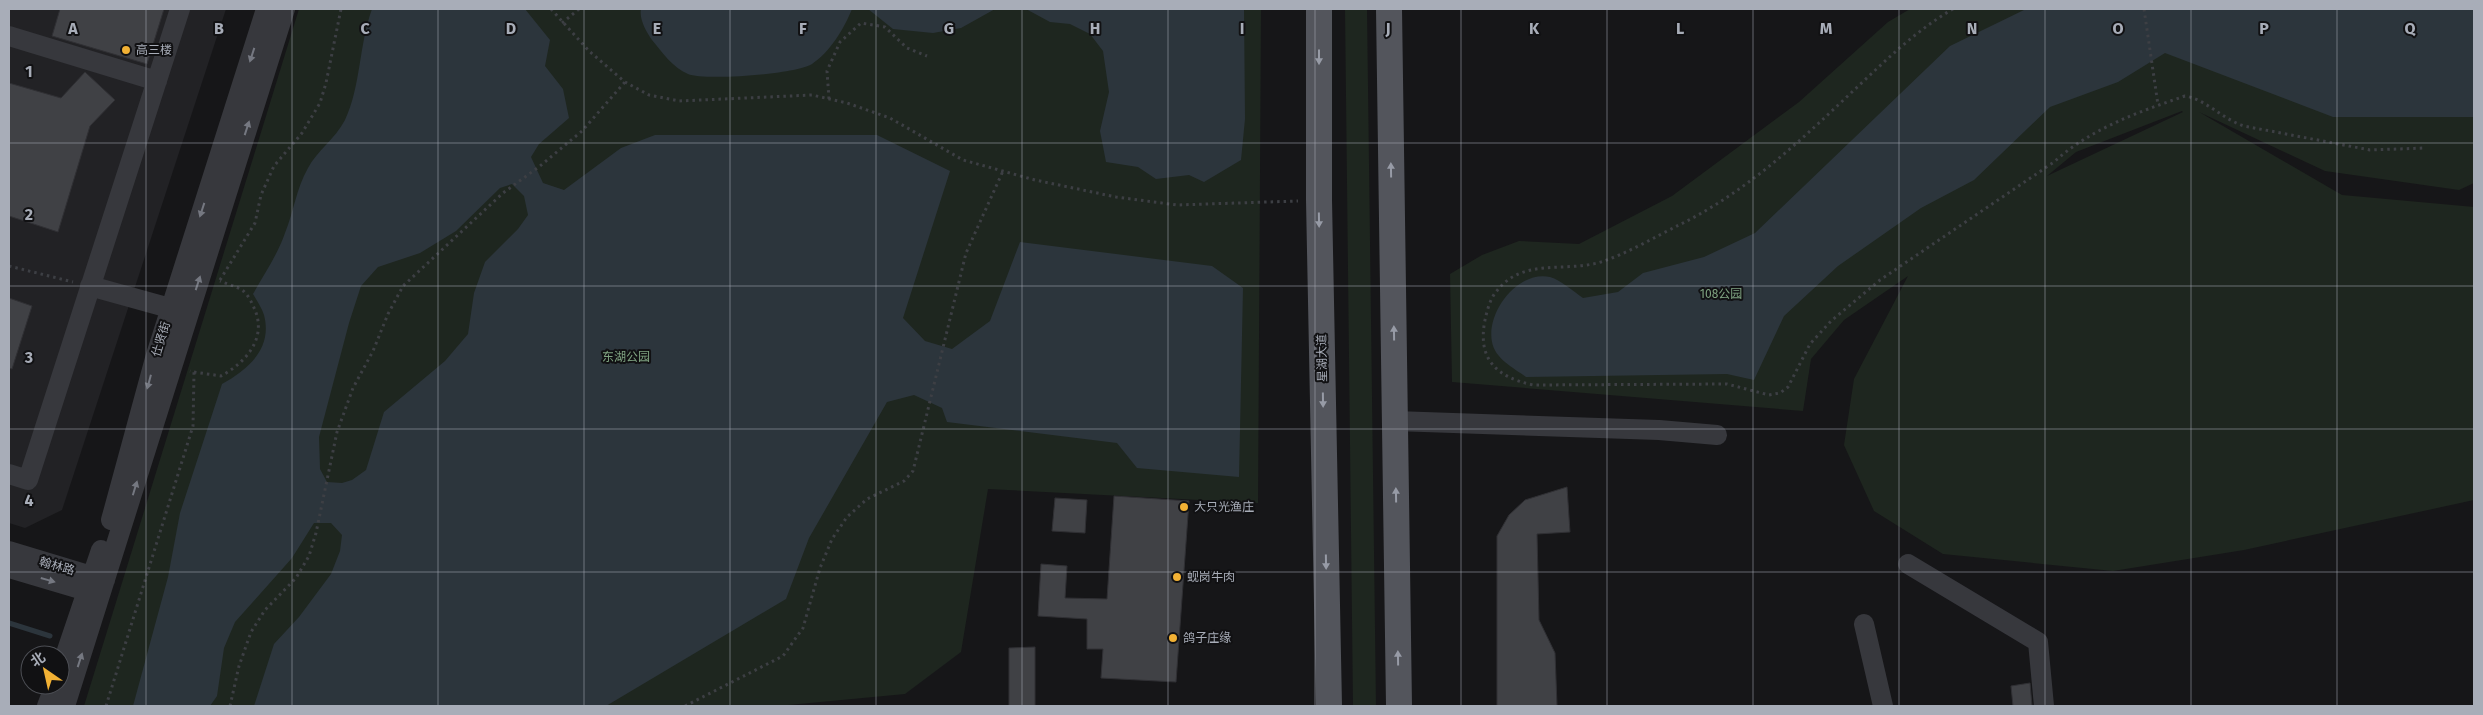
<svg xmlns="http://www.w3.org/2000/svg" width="2483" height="715" viewBox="0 0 2483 715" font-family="'Fira Sans','Noto Sans SC',sans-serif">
	<rect width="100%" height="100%" fill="#161618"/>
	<path fill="#222225" d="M9,9H226L62,510L25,528L9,523Z"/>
	<path fill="#1e261f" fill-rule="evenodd" d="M299,9H1261L1258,503L988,489L961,652L905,694L778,706H84Z
		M1345,9H1367L1376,706H1353Z
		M1910,9H2474V183L2459,190L2325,171L2199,112L2342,195L2474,207V500L2244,550L2113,571L1943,554L1874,511L1844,445L1854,379L1908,276L1844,320L1811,359L1803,411L1452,382L1450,274L1482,255L1519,241L1579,244L1672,196L1799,102L1888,22ZM2182,111L2183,112L2047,176L2076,152Z"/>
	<path fill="#2c353c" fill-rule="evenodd" d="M372,9H525L550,40L545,66L563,89L569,118L539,144L531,157L543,183L564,190L621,148L655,135H877L950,171L903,318L925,341L952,349L990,321L1020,242L1212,266L1243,288L1239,477L1137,468L1117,443L947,422L942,408L914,395L887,402L809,538L786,599L606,706H254L274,644L299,617L331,574L340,551L342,535L331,523H314L292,558L235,622L224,648L217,696L210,706H133L168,577L180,513L222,384C247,370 273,349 264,315C262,308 257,301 253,294C264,274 278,254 285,233C294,211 296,189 308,168C317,151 335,139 345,120C361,86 359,44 372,9ZM512,184L524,196L528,215L518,229L485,262L474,293L468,334L445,361L384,412L366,470L352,480L342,483L327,482L320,469L319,437L349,323L361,286L378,267L420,253L456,231L500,188Z
		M641,9H852C844,29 830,52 812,64C798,74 705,81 688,74C673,68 661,51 652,40C646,31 639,19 641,9Z
		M868,9H995L961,28L933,33L893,29Z
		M1026,9H1244L1245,119L1241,160L1204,182L1189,175L1156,179L1138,167L1106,162L1100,131L1109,92L1103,51L1090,34L1070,24L1050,22Z
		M2026,9H2474V117H2333L2165,53L2118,82L2050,107L1974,180L1921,208L1838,266L1784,316L1754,380L1727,374L1526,377C1514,368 1495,359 1492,342C1486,312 1518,270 1550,277C1561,280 1574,292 1583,298L1618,292L1643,273L1704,257L1755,233L1950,46Z"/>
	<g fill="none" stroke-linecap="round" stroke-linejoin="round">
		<path stroke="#2c353c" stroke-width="5" d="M9,623L50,636"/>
	</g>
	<path fill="#404145" stroke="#303034" d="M60,9H164L147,64L52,36Z
		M85,72L115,100L90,126L58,232L9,216V83L61,98Z
		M9,298L32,306L12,369L9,368Z
		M1567,487L1570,532L1537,534L1539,620L1555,653L1557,706H1497V536L1509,515L1525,500Z
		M1114,496L1189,501L1176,682L1101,678L1103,649H1087V619L1038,616L1041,564L1067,566L1065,598L1107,599Z
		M1055,498L1087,500L1085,533L1052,531Z
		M1035,647V706H1009V648Z
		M2030,683L2032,706H2013L2011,686Z"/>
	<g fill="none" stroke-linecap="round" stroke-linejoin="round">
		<path stroke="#3d3f44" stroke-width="3" stroke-dasharray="2.5 4" stroke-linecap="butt" d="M551,9L589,51L625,82L649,95L679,101L812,95L847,103L890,118L963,160L1035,180L1116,197L1177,205L1298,201
			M1953,9C1915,31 1884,62 1852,92C1798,143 1746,192 1679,225C1655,237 1626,254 1601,262C1564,273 1522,257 1496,292C1490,299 1487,311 1485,320C1477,360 1497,377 1533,385L1727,384L1769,395L1780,393L1788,387L1810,344L1831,321L1880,280L2054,162C2090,129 2138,112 2185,96C2207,100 2222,119 2244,126L2370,150L2425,148
			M2144,9L2158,105
			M562,23L579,9
			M829,99L827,71L840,42L861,23L885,27L907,48L927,56
			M9,266L73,282
			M220,280L255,223L261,195L274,166L302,133L320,103L326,83L341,9
			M194,372L221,376C245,363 267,339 255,310C252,303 248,294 242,290C235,286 227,284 220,281
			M106,706L193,426L194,372L190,371
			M230,706L239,666L251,632L265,610L296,578L309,556L316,533L337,432L353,388L373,351L388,314L403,286L503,193L540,166L582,131L625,82
			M685,706L783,656L803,628L820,568L832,539L847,517L867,499L904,481L913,471L966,253L1003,171"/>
		<path stroke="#37383d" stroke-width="20" d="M9,36L157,81
			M90,286L184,312
			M1395,421L1659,430L1717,435
			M9,474L28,480L180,9
			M111,520L156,355L266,9
			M9,551L105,580
			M1908,564L2038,642L2044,706
			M9,568L100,595
			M1864,624L1883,706
			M60,671L101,550
			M47,706L55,685
			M65,706L285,9"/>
		<path stroke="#53555c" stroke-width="26" d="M1319,9V200L1329,706
			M1389,9L1399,706"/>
	</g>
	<defs><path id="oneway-solid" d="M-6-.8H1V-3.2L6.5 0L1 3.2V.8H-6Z" transform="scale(1.25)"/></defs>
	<g fill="#757881">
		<use href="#oneway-solid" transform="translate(252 55) rotate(108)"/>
		<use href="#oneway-solid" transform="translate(247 128) rotate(-72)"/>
		<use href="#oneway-solid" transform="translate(202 210) rotate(108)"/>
		<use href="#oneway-solid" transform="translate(198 283) rotate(-72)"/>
		<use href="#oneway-solid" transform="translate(149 382) rotate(105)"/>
		<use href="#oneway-solid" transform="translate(135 488) rotate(-73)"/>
		<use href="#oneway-solid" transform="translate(48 580) rotate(16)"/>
		<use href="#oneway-solid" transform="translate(80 660) rotate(-72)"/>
	</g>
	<g fill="#979ba6">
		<use href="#oneway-solid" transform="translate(1319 57) rotate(90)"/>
		<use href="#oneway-solid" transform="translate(1391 170) rotate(-91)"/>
		<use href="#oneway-solid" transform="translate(1319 220) rotate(89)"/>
		<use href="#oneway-solid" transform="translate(1394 333) rotate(-91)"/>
		<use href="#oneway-solid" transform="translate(1323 400) rotate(89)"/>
		<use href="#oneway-solid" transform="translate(1396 495) rotate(-91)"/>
		<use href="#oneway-solid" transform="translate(1326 562) rotate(89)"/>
		<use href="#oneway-solid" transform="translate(1398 658) rotate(-91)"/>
	</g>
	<path fill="none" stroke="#a8adb8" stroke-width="1" stroke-opacity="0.55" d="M146,9V706M292,9V706M438,9V706M584,9V706M730,9V706M876,9V706M1022,9V706M1168,9V706M1315,9V706M1461,9V706M1607,9V706M1753,9V706M1899,9V706M2045,9V706M2191,9V706M2337,9V706M9,143H2474M9,286H2474M9,429H2474M9,572H2474"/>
	<g fill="#f2b134" stroke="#111113" stroke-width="2">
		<circle cx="126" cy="50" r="5"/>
		<circle cx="1184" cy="507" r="5"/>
		<circle cx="1177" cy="577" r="5"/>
		<circle cx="1173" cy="638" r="5"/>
	</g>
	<g text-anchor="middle" stroke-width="4" stroke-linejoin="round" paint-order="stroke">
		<g font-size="12" fill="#a8adb8" stroke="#111113" text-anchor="start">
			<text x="136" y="54">高三楼</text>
			<text x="1194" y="511">大只光渔庄</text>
			<text x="1187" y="581">蚬岗牛肉</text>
			<text x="1183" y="642">鸽子庄缘</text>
		</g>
		<g font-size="12" fill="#7fa381" stroke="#111113">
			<text x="1721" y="298">108公园</text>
			<text x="626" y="361">东湖公园</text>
		</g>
		<g font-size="12" fill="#a8adb8" stroke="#111113">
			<text transform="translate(161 339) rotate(-73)" y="4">仕贤街</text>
			<text transform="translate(1322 358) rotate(-91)" y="4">星湖大道</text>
			<text transform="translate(57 566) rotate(16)" y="4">翰林路</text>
		</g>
	</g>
	<g font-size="16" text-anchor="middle" font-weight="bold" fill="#a8adb8" stroke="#111113" stroke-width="4" stroke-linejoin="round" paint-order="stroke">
		<text x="73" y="34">A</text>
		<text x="219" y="34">B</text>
		<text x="365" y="34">C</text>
		<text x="511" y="34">D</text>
		<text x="657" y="34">E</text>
		<text x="803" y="34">F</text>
		<text x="949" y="34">G</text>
		<text x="1095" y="34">H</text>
		<text x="1242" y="34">I</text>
		<text x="1388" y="34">J</text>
		<text x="1534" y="34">K</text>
		<text x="1680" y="34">L</text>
		<text x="1826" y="34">M</text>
		<text x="1972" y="34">N</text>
		<text x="2118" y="34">O</text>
		<text x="2264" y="34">P</text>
		<text x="2410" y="34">Q</text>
		<text x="29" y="77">1</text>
		<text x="29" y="220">2</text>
		<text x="29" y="363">3</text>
		<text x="29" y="506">4</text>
	</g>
	<rect width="2483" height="715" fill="none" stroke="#a8adb8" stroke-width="20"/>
	<g transform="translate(45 670) rotate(326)"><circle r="24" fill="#111113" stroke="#4d4f55"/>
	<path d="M0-4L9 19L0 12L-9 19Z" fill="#f2b134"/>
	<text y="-8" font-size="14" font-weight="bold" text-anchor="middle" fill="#a8adb8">北</text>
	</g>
</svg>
